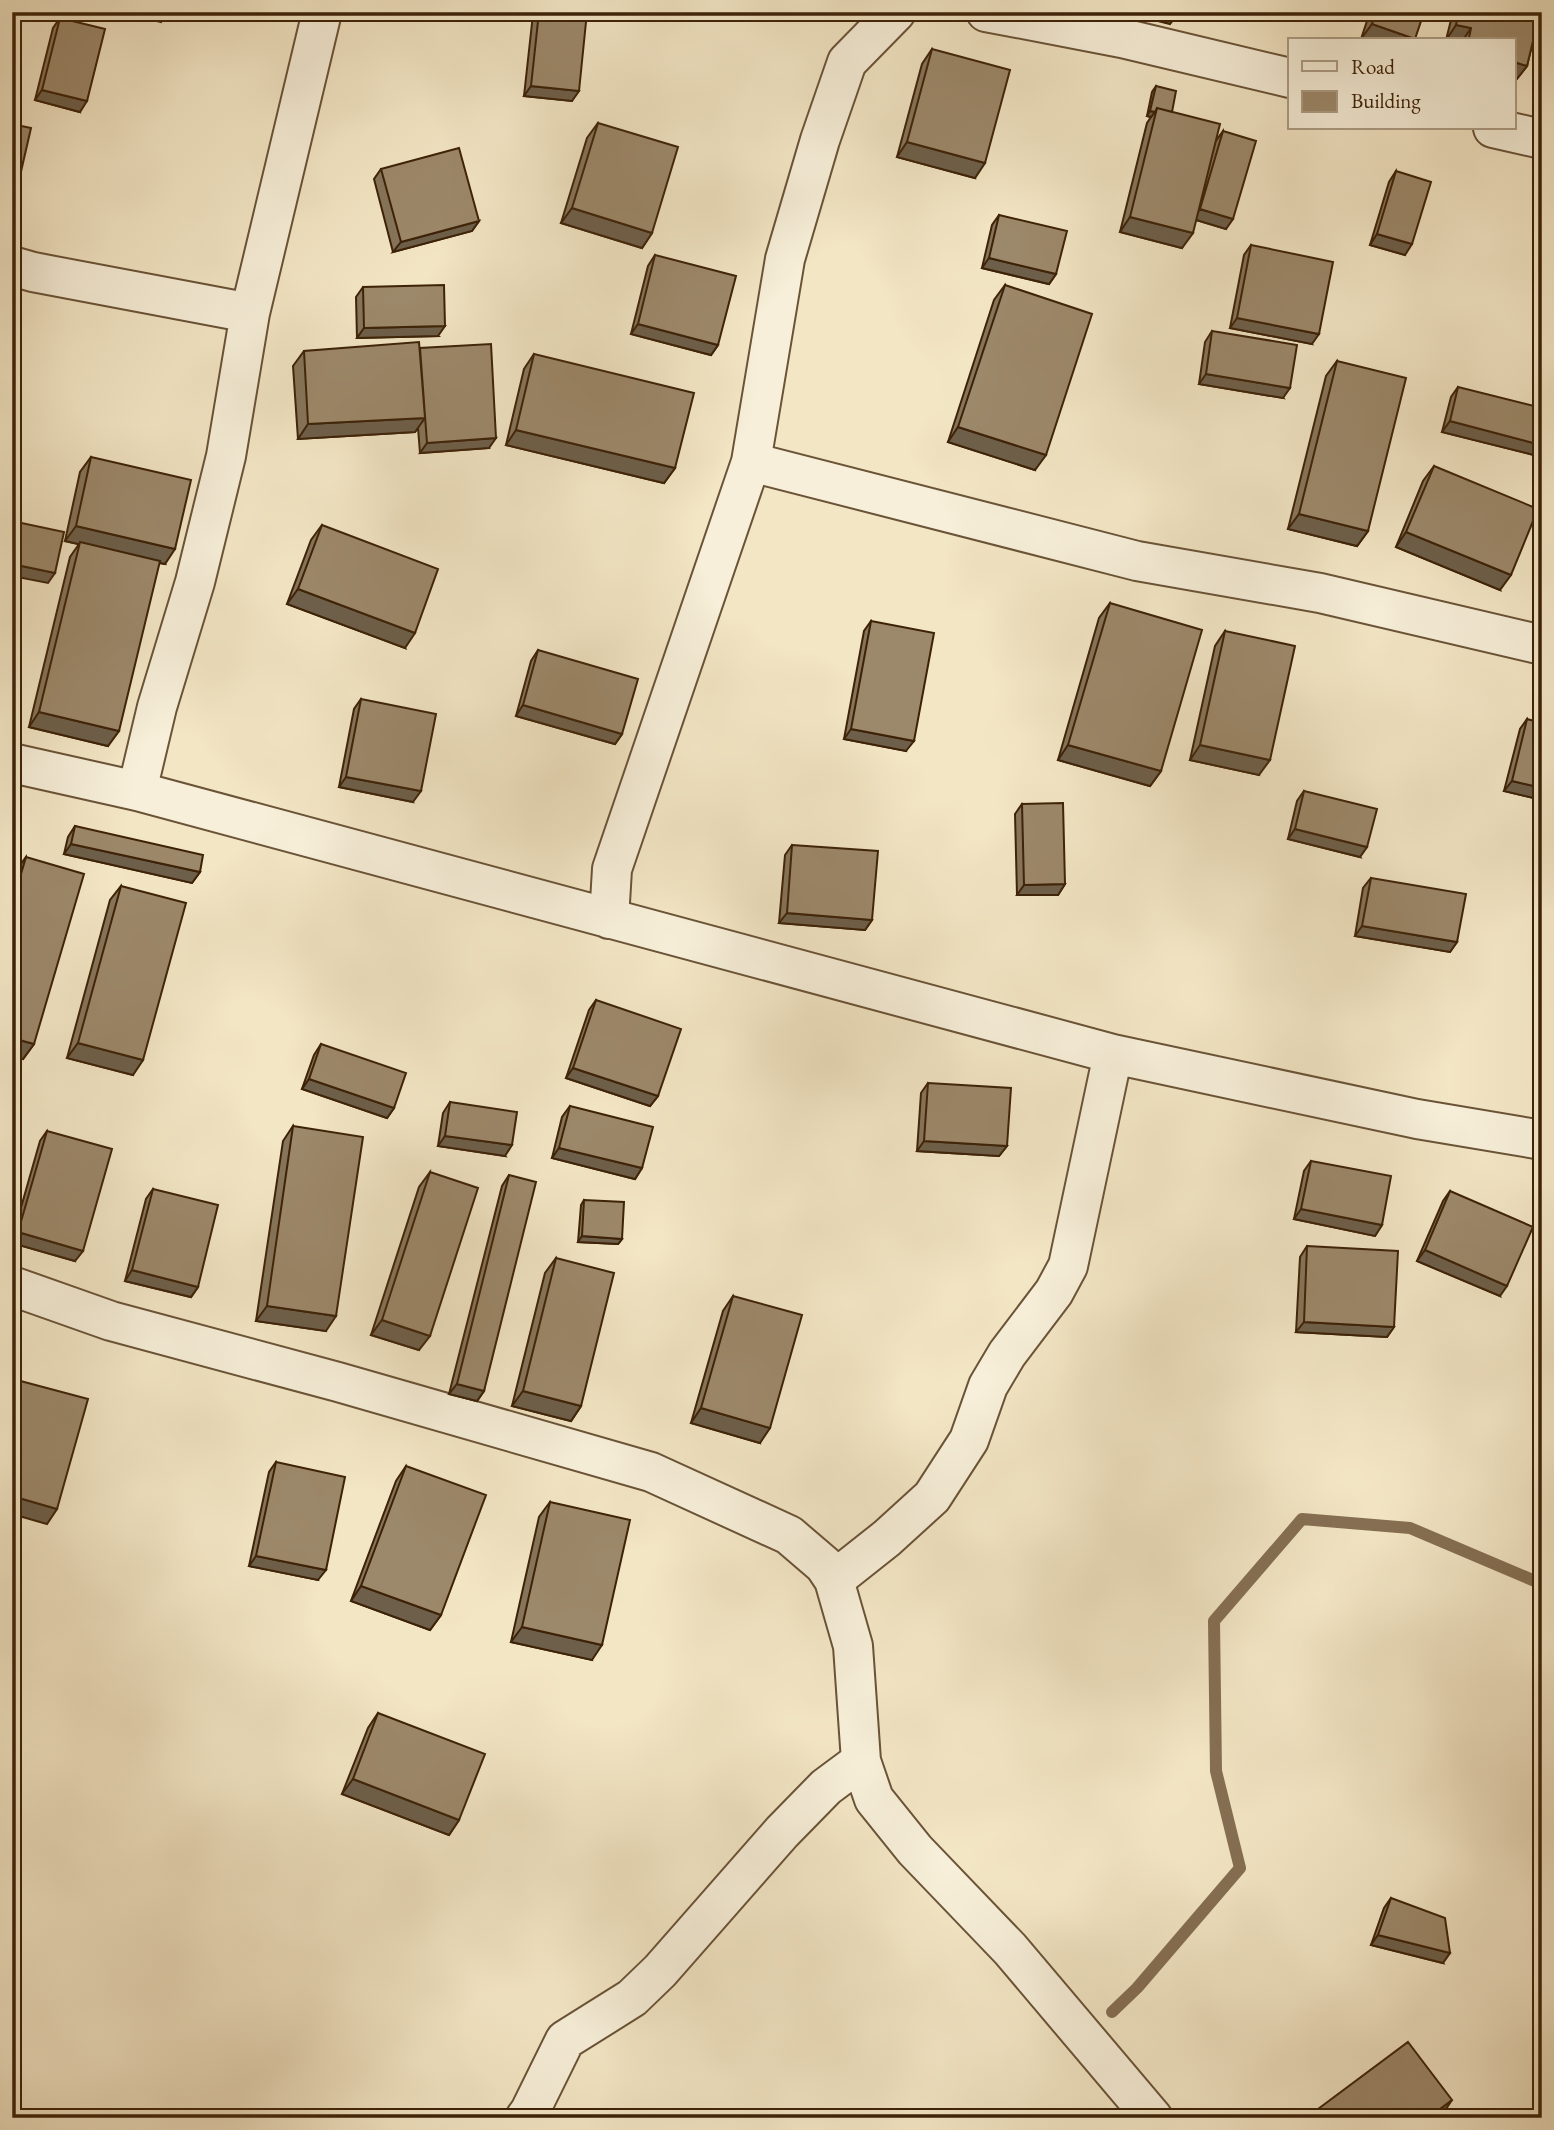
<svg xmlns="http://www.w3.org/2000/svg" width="1554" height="2130" viewBox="0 0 1554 2130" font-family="'EB Garamond',serif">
	<rect width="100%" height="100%" fill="#f3e6c5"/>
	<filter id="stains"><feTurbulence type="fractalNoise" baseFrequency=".00286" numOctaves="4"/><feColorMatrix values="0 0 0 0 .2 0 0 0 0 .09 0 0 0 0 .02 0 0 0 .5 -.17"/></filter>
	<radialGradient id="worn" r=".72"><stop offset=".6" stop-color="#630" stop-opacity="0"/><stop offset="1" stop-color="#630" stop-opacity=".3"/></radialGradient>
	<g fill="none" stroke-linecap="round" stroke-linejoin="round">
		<path stroke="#856f53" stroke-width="12" d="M1112,2012L1137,1988L1240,1868L1216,1771L1214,1621L1302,1519L1410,1528L1542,1584"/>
		<g stroke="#6a5337" stroke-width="42">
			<path id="minor" d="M986,12L1122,38L1290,78
				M1493,128L1542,139
				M12,266L33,272L250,313
				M751,462L1137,561L1320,593L1542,645
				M12,763L137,791L1113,1054L1417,1119L1542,1140
				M137,791L157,707L195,582L226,456L250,313L322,12
				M609,919L612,869L751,462L785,259L820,140L847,62L896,12
				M12,1286L111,1321L338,1382L651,1472L789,1535L824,1565L834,1580L853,1646L861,1761L874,1799L915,1850L1010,1949L1153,2118
				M834,1580L887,1538L932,1497L969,1440L988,1386L1007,1354L1054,1292L1068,1266L1113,1054
				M525,2118L530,2111L565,2040L632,1998L660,1971L782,1832L826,1787L861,1761"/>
		</g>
		<use href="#minor" stroke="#f7efd9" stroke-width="38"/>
	</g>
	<path fill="#86755b" stroke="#3d2208" stroke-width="2" d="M534,12H587L572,101L524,96L533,14Z
		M1370,12H1424L1414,40H1365L1361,39Z
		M1453,12H1540L1527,66L1516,80L1514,40H1446Z
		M60,18L80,112L35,100L53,28Z
		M932,49L975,178L897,157L922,64Z
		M1156,86L1172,112L1215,142L1223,131L1226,229L1196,220L1182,248L1120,232L1147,123L1151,117L1147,116L1152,92Z
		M598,123L652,233L642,248L561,223L587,138Z
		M381,169L479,221L472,231L393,252L374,179Z
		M1396,171L1405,255L1370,245L1389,182Z
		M999,215L1056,274L1049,284L982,268L992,225Z
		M1251,245L1312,344L1230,328L1244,255Z
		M655,255L718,345L711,355L631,334L648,266Z
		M1005,285L1035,470L948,442L994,300Z
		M363,287L438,336L357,338L356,297Z
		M1212,331L1283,398L1199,384L1205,342Z
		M420,349L489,448L420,453L418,428L415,432L298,439L293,366L304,351Z
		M534,354L675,468L664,483L506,445L524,369Z
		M1337,361L1368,531L1357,546L1288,529L1326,376Z
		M1458,387L1534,455L1442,432L1451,397Z
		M91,457L165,564L159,563L108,746L29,727L70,557L79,544L65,541L80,472Z
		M1434,466L1500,590L1396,547L1423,481Z
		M322,525L405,648L287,604L311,540Z
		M1110,603L1161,771L1150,786L1058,760L1099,618Z
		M871,621L906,751L844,739L864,631Z
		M1225,631L1259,775L1190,760L1215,646Z
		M538,650L622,734L615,744L516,716L531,661Z
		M361,699L413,802L339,787L354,709Z
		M1527,719L1542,800L1504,791L1520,729Z
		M1304,791L1360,857L1288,839L1297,801Z
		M1022,804L1065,884L1058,895H1017L1015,814Z
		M75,826L200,872L192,883L64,854L68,837Z
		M792,845L872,920L865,930L779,923L785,855Z
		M26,857L34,1044L23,1059L12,1056V883L15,872Z
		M1371,878L1457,942L1450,952L1355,936L1363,888Z
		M121,886L133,1075L67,1058L110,900Z
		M596,1000L658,1096L650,1106L566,1078L589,1010Z
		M321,1044L394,1108L387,1118L302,1089L314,1055Z
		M928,1083L1007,1146L999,1156L917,1151L921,1093Z
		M450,1102L505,1156L438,1146L443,1113Z
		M570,1106L642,1168L635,1179L552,1158L562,1117Z
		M293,1126L326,1331L256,1321L283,1141Z
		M47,1131L75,1261L12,1243V1239L40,1141Z
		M1311,1161L1382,1225L1375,1236L1294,1219L1304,1171Z
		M430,1172L419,1350L371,1335L419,1187Z
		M509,1175L484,1391L477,1401L449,1394L502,1186Z
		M153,1189L198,1287L191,1297L125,1281L146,1199Z
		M1450,1191L1500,1296L1417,1261L1443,1201Z
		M584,1200L622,1239L618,1244L578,1242L581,1205Z
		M1307,1246L1394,1327L1387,1337L1296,1332L1300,1257Z
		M556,1258L581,1406L571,1421L512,1406L545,1273Z
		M733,1296L760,1443L691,1423L723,1311Z
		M276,1462L318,1580L249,1566L269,1472Z
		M406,1466L441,1615L430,1630L351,1601L396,1481Z
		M550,1502L592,1660L511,1642L539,1517Z
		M378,1713L459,1820L449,1835L342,1794L368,1728Z
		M1391,1898L1443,1963L1371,1945L1384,1908Z"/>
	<path fill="#6d5f4a" stroke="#3d2208" stroke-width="2" d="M123,12H168L161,22Z
		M619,12H669L666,17L618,14Z
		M1123,12H1179L1170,24Z
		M1372,24L1415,39L1414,40H1365L1361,39Z
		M1456,25L1471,28L1463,40H1446Z
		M1514,62L1527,66L1516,80H1514Z
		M531,86L579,91L572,101L524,96Z
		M42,90L87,101L80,112L35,100Z
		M1150,111L1155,112L1151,117L1147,116Z
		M907,142L985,163L975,178L897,157Z
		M12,188L17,189L12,197Z
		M572,208L652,233L642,248L561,223Z
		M1200,209L1233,219L1226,229L1193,219Z
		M1130,217L1193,233L1182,248L1120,232Z
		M479,221L472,231L393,252L401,242Z
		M1377,234L1412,244L1405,255L1370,245Z
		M989,258L1056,274L1049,284L982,268Z
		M1237,318L1319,334L1312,344L1230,328Z
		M638,324L718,345L711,355L631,334Z
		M445,326L438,336L357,338L364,328Z
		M1206,374L1290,388L1283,398L1199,384Z
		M425,418L415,432L298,439L308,424Z
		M1450,421L1541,445L1534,455L1442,432Z
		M958,427L1046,455L1035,470L948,442Z
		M516,430L675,468L664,483L506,445Z
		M496,438L489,448L420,453L427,443Z
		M1299,514L1368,531L1357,546L1288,529Z
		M76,526L175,549L165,564L65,541Z
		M1406,532L1511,575L1500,590L1396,547Z
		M12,564L55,573L48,583L12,576Z
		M298,589L415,633L405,648L287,604Z
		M523,705L622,734L615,744L516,716Z
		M39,712L119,731L108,746L29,727Z
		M851,729L914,741L906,751L844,739Z
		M1068,745L1161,771L1150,786L1058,760Z
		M1200,745L1270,760L1259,775L1190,760Z
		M346,777L421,791L413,802L339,787Z
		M1512,781L1542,788V800L1504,791Z
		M1295,829L1367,847L1360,857L1288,839Z
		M71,844L200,872L192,883L64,854Z
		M1065,884L1058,895H1017L1024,885Z
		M787,913L872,920L865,930L779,923Z
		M1362,926L1457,942L1450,952L1355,936Z
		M12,1038L34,1044L23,1059L12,1056Z
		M78,1043L143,1060L133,1075L67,1058Z
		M573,1068L658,1096L650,1106L566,1078Z
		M309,1079L394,1108L387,1118L302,1089Z
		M445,1136L512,1145L505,1156L438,1146Z
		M924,1141L1007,1146L999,1156L917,1151Z
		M559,1148L642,1168L635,1179L552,1158Z
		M1301,1209L1382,1225L1375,1236L1294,1219Z
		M18,1232L83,1251L75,1261L12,1243V1241Z
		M582,1236L622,1239L618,1244L578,1242Z
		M1425,1250L1507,1286L1500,1296L1417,1261Z
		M132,1270L198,1287L191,1297L125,1281Z
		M267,1306L336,1316L326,1331L256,1321Z
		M382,1320L430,1336L419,1350L371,1335Z
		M1304,1322L1394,1327L1387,1337L1296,1332Z
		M457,1384L484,1391L477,1401L449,1394Z
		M523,1391L581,1406L571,1421L512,1406Z
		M701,1408L770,1428L760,1443L691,1423Z
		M12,1496L57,1509L47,1524L12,1514Z
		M256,1556L326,1570L318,1580L249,1566Z
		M361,1586L441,1615L430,1630L351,1601Z
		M522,1627L602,1645L592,1660L511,1642Z
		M353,1779L459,1820L449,1835L342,1794Z
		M1378,1935L1450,1953L1443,1963L1371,1945Z
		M1452,2100L1442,2115L1438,2118H1428Z"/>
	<path fill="#9c886a" stroke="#3d2208" stroke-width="2" d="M539,12H587L579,91L531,86Z
		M1376,12H1424L1415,39L1372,24Z
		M1459,12H1540L1527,66L1514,62V40H1478L1469,38L1471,28L1456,25Z
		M60,18L105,29L87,101L42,90Z
		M932,49L1010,70L985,163L907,142Z
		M1156,86L1176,91L1172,112L1157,108L1155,112L1150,111Z
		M1157,108L1220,124L1193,233L1130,217Z
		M598,123L678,147L652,233L572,208Z
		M12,124L31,128L17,189L12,188Z
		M1223,131L1256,141L1233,219L1200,209Z
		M459,148L479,221L401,242L381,169Z
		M1396,171L1431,182L1412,244L1377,234Z
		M999,215L1067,231L1056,274L989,258Z
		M1251,245L1333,262L1319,334L1237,318Z
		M655,255L736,276L718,345L638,324Z
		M444,285L445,326L364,328L363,287Z
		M1005,285L1092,314L1046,455L958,427Z
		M1212,331L1297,345L1290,388L1206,374Z
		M419,342L425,418L308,424L304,351Z
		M491,344L496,438L427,443L420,348Z
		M534,354L694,393L675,468L516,430Z
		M1337,361L1406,378L1368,531L1299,514Z
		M1458,387L1542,408L1541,445L1450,421Z
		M91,457L191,480L175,549L76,526Z
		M1434,466L1538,509L1511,575L1406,532Z
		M12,521L64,532L55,573L12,564Z
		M322,525L438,569L415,633L298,589Z
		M80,542L160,561L119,731L39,712Z
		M1110,603L1202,630L1161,771L1068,745Z
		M871,621L934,633L914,741L851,729Z
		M1225,631L1295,646L1270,760L1200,745Z
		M538,650L638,679L622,734L523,705Z
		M361,699L436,714L421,791L346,777Z
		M1527,719L1542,723V788L1512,781Z
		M1304,791L1377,809L1367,847L1295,829Z
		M1063,803L1065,884L1024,885L1022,804Z
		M75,826L203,855L200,872L71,844Z
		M792,845L878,851L872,920L787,913Z
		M26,857L84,874L34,1044L12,1038V904Z
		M1371,878L1466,894L1457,942L1362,926Z
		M121,886L186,903L143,1060L78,1043Z
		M596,1000L681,1029L658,1096L573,1068Z
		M321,1044L406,1073L394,1108L309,1079Z
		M928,1083L1011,1088L1007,1146L924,1141Z
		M450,1102L517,1112L512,1145L445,1136Z
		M570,1106L653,1127L642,1168L559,1148Z
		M293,1126L363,1137L336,1316L267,1306Z
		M47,1131L112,1149L83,1251L18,1232Z
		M1311,1161L1391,1176L1382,1225L1301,1209Z
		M430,1172L478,1188L430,1336L382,1320Z
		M509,1175L536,1182L484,1391L457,1384Z
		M153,1189L218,1205L198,1287L132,1270Z
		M1450,1191L1533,1227L1507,1286L1425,1250Z
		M584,1200L624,1202L622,1239L582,1236Z
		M1307,1246L1398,1251L1394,1327L1304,1322Z
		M556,1258L614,1273L581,1406L523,1391Z
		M733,1296L802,1315L770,1428L701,1408Z
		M13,1379L88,1399L57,1509L12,1496Z
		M276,1462L345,1477L326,1570L256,1556Z
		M406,1466L486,1495L441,1615L361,1586Z
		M550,1502L630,1520L602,1645L522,1627Z
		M378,1713L485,1754L459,1820L353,1779Z
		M1391,1898L1445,1918L1450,1953L1378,1935Z
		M1408,2042L1452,2100L1428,2118H1306Z"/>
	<rect width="1554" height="2130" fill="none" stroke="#f3e6c5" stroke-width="42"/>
	<rect x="14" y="14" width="1526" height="2102" fill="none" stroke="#3d2208" stroke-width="3.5"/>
	<rect x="21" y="21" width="1512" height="2088" fill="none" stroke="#3d2208" stroke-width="2"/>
	<rect x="1288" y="38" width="228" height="91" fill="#f7efd9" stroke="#ad9d85" stroke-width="2"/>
	<rect x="1302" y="61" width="35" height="10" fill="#f7efd9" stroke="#ad9d85" stroke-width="2"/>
	<text x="1351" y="74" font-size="21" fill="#3d2208">Road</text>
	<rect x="1302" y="91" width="35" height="21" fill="#9c886a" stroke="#ad9d85" stroke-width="2"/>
	<text x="1351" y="108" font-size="21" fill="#3d2208">Building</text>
	<rect width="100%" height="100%" filter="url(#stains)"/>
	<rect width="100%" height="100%" fill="url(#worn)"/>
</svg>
